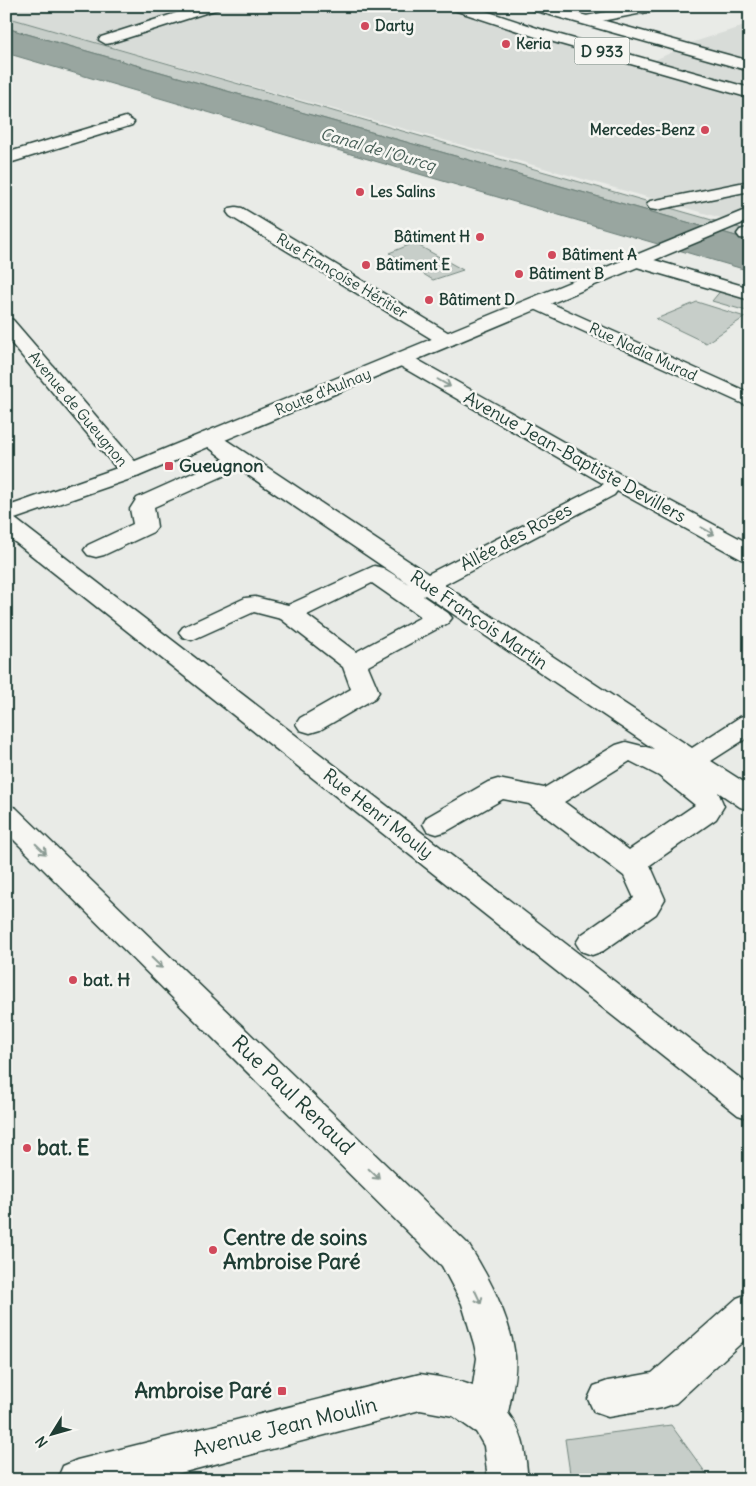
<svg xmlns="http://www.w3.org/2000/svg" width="756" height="1486" viewBox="0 0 756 1486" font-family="Delius,sans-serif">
	<rect width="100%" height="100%" fill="#e9ebe7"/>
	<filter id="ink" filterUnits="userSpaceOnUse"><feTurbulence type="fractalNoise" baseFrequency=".02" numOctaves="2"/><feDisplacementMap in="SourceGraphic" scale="10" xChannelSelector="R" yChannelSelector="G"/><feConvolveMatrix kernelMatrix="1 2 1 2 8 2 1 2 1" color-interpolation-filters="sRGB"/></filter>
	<g filter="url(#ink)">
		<path fill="#d8dcd8" d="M6,6H442L642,66L694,42L750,24V226L6,17Z"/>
		<path fill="#c7cec9" stroke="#73867e" d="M6,17L750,231V240L6,28Z
			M414,243L463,270L433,280L389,253Z
			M722,289L750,298V312L712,301Z
			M697,302L745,317L706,343L656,319Z
			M671,1425L711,1480H571L565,1439Z"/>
		<path fill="#99a6a0" stroke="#687c75" d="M6,28L750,240V271L6,53Z"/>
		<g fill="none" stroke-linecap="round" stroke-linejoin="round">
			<g stroke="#1f3d34" stroke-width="3">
				<path id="street" d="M198,6H220L218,9L111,43L106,44L99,40L101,37Z
					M635,6H665L658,10L586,24L579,20L586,16Z
					M126,117L134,122L132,125L6,164V153Z
					M750,181V191L656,210L650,209L647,205L650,201L656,200Z
					M236,207L242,208L454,336L457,340L454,344L447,346L440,344L230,216L227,212L230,208Z
					M750,227V239L740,238L737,234L740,230Z
					M637,255L750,288V300L630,265L628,261L630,257Z
					M537,297L750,393V407L530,307L527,303L530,299Z
					M6,318L13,320L139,466L142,471L139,476L131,478L123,476L6,337Z
					M402,353L409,355L627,478L750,544V561L741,559L617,491L614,495L444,585L692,748L740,717L750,714V736L711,761L750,786V810L740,807L718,792L724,806L716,819L650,865L665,899L656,914L603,951L592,955L581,951L576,943L581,935L634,898L624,876L529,804L503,799L447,831L437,834L427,831L423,824L427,817L488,782L498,779L544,788L616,745L626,742L654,749L425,595L423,596L448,613L452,618L448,623L368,666L379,692L375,698L320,730L310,733L300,730L296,724L300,718L351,689L343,667L281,619L254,612L192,640L183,637L179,632L183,627L245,598L255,597L288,605L374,566L383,568L409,584L239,469L154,507L157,527L153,532L104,555L96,557L88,555L84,550L88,545L133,524L130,509L137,498L224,459L198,439L201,434L209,432L217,434L428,574L604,484L395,363L392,359L395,355ZM372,583L421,617L356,652L307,615ZM630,761L659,776L695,805L629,850L564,802Z
					M6,516L14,518L750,1086V1119L738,1115L6,535Z
					M6,805L16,808L468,1244C489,1277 510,1317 515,1356C517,1374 511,1396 508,1413C525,1436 525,1452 528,1480H488L484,1446L468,1418L477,1358L474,1344L462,1304L442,1266L6,832Z
					M750,1293V1335L676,1403L662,1408L608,1417L594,1412L588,1399L594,1386L608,1381L652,1373L737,1298Z"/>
			</g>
			<g stroke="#1f3d34" stroke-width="3">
				<path id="secondary" d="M750,208V220L139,476L6,522V507L123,466Z
					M420,1374C453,1379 493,1384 508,1418L502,1431L488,1437L474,1431L453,1416L420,1410L154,1480H57L63,1466L77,1460Z"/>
			</g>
			<g stroke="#1f3d34" stroke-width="3">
				<path id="primary" d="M449,6H471L546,31L750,88V98L536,37L451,9Z
					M527,6H551L750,61V71L529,9Z"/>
			</g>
			<use href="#street" fill="#f6f6f2" fill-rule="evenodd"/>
			<use href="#secondary" fill="#f6f6f2" fill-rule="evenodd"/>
			<use href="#primary" fill="#f6f6f2" fill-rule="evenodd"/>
		</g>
		<defs><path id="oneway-shaft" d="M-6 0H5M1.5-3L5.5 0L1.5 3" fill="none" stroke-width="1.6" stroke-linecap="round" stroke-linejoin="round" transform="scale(1.25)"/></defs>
		<g stroke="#8a9a93">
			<use href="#oneway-shaft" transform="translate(444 383) rotate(30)"/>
			<use href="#oneway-shaft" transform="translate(708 531) rotate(29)"/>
			<use href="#oneway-shaft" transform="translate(41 849) rotate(44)"/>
			<use href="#oneway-shaft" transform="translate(157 963) rotate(44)"/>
			<use href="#oneway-shaft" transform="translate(374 1174) rotate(44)"/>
			<use href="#oneway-shaft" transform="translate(478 1297) rotate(65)"/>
		</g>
	</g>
	<g fill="#d1495b" stroke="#f6f6f2" stroke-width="2">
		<circle cx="365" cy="26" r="5"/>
		<circle cx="506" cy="44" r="5"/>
		<circle cx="705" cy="130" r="5"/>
		<circle cx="360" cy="192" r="5"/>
		<circle cx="480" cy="237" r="5"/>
		<circle cx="552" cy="255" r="5"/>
		<circle cx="366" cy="265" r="5"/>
		<circle cx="519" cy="274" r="5"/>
		<circle cx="429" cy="300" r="5"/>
		<rect x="164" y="461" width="10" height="10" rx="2.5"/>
		<circle cx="73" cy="980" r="5"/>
		<circle cx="27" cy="1148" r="5"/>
		<circle cx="213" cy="1250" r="5"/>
		<rect x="277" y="1386" width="10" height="10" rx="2.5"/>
	</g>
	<g text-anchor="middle" stroke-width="5" stroke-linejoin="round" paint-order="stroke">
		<g font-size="15" font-weight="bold" fill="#1f3d34" stroke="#f6f6f2" text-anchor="start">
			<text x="375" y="31">Darty</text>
			<text x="516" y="49">Keria</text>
			<text x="695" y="135" text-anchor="end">Mercedes-Benz</text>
			<text x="370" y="197">Les Salins</text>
			<text x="470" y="242" text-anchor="end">Bâtiment H</text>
			<text x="562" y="260">Bâtiment A</text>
			<text x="376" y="270">Bâtiment E</text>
			<text x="529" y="279">Bâtiment B</text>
			<text x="439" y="305">Bâtiment D</text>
		</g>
		<g font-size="15" fill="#1f3d34" stroke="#f6f6f2">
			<text transform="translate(342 276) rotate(31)" y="5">Rue Françoise Héritier</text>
			<text transform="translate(643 352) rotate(25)" y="5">Rue Nadia Murad</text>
			<text transform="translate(323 392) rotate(-22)" y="5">Route d'Aulnay</text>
			<text transform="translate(78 409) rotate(50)" y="5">Avenue de Gueugnon</text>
		</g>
		<rect fill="#f6f6f2" stroke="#60746d" stroke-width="1" x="574.5" y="37.5" width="55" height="27" rx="4"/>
		<g font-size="16" font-weight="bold" fill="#1f3d34">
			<text x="602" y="57">D 933</text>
		</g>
		<g font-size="16" font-style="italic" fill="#445c54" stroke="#f6f6f2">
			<text transform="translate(378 149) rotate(16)" y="6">Canal de l'Ourcq</text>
		</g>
		<g font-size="18" fill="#1f3d34" stroke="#f6f6f2">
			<text transform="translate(575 457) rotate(29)" y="6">Avenue Jean-Baptiste Devillers</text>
			<text transform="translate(516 537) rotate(-28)" y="6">Allée des Roses</text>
			<text transform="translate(479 620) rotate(34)" y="6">Rue François Martin</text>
			<text transform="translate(378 814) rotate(38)" y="6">Rue Henri Mouly</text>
		</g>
		<g font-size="18" font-weight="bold" fill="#1f3d34" stroke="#f6f6f2" text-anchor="start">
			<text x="179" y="472">Gueugnon</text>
			<text x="83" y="986">bat. H</text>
		</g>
		<g font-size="21" fill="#1f3d34" stroke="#f6f6f2">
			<text transform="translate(293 1095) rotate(44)" y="7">Rue Paul Renaud</text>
			<text transform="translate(285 1427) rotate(-14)" y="7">Avenue Jean Moulin</text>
		</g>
		<g font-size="21" font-weight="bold" fill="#1f3d34" stroke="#f6f6f2" text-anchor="start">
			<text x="37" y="1155">bat. E</text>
			<text x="223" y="1245">Centre de soins<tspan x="223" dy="24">Ambroise Paré</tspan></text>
			<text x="272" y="1398" text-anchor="end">Ambroise Paré</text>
		</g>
	</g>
	<rect width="756" height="1486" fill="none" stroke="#f6f6f2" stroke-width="25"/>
	<rect x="12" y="12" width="731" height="1461" fill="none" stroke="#1f3d34" stroke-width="2" filter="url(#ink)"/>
	<g transform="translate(52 1434) rotate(233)" stroke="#f6f6f2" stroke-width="4" paint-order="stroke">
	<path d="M0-4L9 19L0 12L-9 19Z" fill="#1f3d34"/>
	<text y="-8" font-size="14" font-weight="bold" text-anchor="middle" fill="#1f3d34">N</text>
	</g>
</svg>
